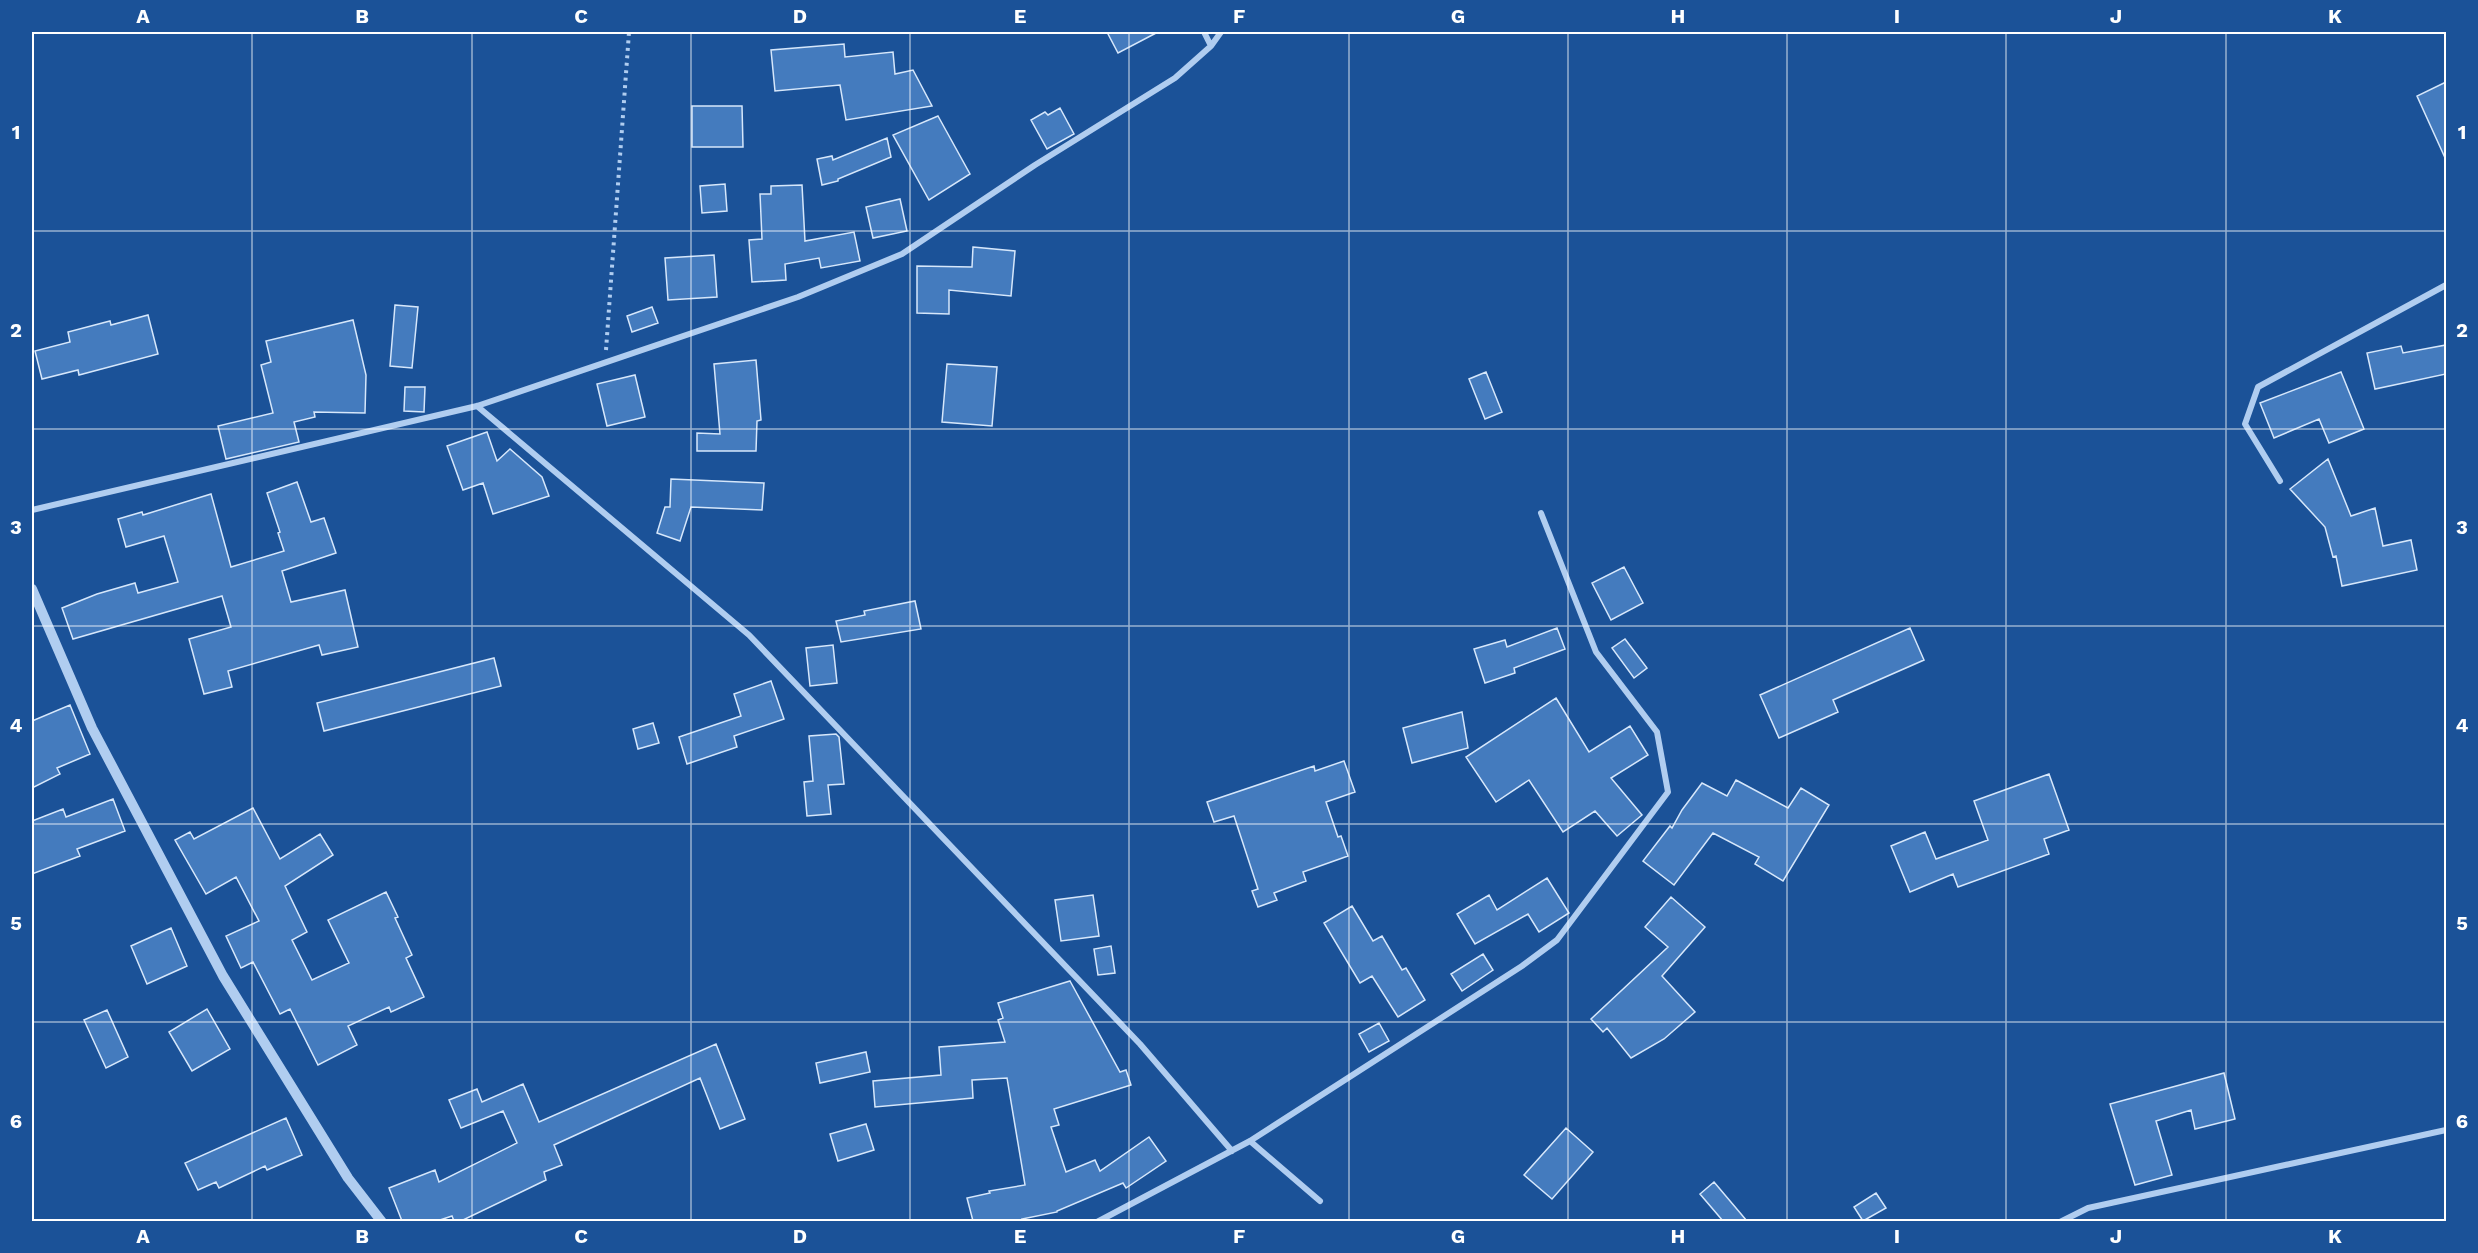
<svg xmlns="http://www.w3.org/2000/svg" width="2478" height="1253" viewBox="0 0 2478 1253" font-family="'Work Sans',sans-serif">
	<rect width="100%" height="100%" fill="#1b5298"/>
	<path fill="#447bbe" stroke="#d6e7fb" stroke-width="1.5" d="M1107,32H1158L1118,53Z
		M844,44L845,57L893,52L895,74L913,70L932,106L846,120L840,85L775,91L771,50Z
		M2446,82V160L2417,96Z
		M692,106H742L743,147H692Z
		M1060,108L1074,134L1047,149L1031,120L1045,112L1048,115Z
		M938,116L970,174L929,200L893,135Z
		M887,138L891,157L838,179V181L822,185L817,159L832,156L833,160Z
		M725,184L727,211L702,213L700,186Z
		M802,185L805,241L854,232L860,261L821,268L819,258L785,264L786,280L752,282L749,240L762,239L760,194H771V186Z
		M900,199L907,231L873,238L866,207Z
		M973,247L1015,251L1011,296L949,290V314L917,313V266L972,267Z
		M714,255L717,297L668,300L665,258Z
		M395,305L418,307L412,368L390,366Z
		M652,307L658,323L632,332L627,316Z
		M148,315L158,354L79,375L78,370L42,379L35,351L70,342L68,332L110,321L111,325Z
		M353,320L366,375L365,413L314,412L315,417L294,422L299,442L226,459L218,426L273,413L261,365L271,362L266,341Z
		M2446,345V374L2375,389L2367,353L2401,346L2403,353Z
		M756,360L761,420L757,421L756,451H697V433L720,434L714,364Z
		M947,364L997,367L992,426L942,422Z
		M1486,372L1502,412L1485,419L1469,379Z
		M2341,372L2364,429L2329,443L2319,419L2274,438L2260,403Z
		M635,375L645,417L607,426L597,384Z
		M405,387H425L424,412L404,411Z
		M487,432L497,461L510,449L542,477L549,496L493,514L483,483L463,490L447,446Z
		M2328,459L2351,516L2375,508L2383,546L2411,540L2417,570L2342,586L2336,556L2333,557L2325,527L2290,489Z
		M671,479L764,483L762,510L691,507L680,541L657,533L665,507H670Z
		M297,482L311,522L324,518L336,553L282,571L291,602L345,590L358,647L322,655L319,645L228,671L232,687L204,694L189,639L231,627L222,596L73,639L62,608L97,594L135,583L138,593L178,582L164,536L126,547L118,519L142,512L143,515L211,494L231,567L284,551L278,533L280,532L267,493Z
		M1624,567L1643,603L1611,620L1592,583Z
		M915,601L921,629L841,642L836,621L865,615L864,611Z
		M1557,628L1565,649L1514,668L1515,673L1485,683L1474,649L1505,640L1507,647Z
		M1910,628L1924,660L1833,700L1838,712L1779,738L1760,695Z
		M1625,639L1647,668L1634,678L1612,648Z
		M833,645L837,683L810,686L806,648Z
		M494,658L501,686L324,731L317,703Z
		M771,681L784,719L734,736L737,747L687,764L679,737L741,716L734,694Z
		M1556,698L1589,752L1630,726L1648,755L1611,778L1642,815L1617,836L1595,811L1563,832L1529,780L1496,802L1466,757Z
		M70,705L90,754L57,768L60,774L32,788V721Z
		M1462,712L1468,748L1412,763L1403,728Z
		M653,723L659,743L638,749L633,729Z
		M836,734L839,737L844,784L828,785L831,814L807,816L804,782L813,781L809,736Z
		M1344,761L1355,792L1326,802L1338,837L1341,836L1348,856L1303,872L1306,881L1274,893L1277,900L1258,907L1252,891L1258,889L1234,816L1214,822L1207,802L1314,766L1315,771Z
		M2049,774L2069,830L2044,839L2049,854L1958,887L1953,874L1910,892L1891,846L1925,832L1936,859L1988,840L1974,801Z
		M1736,780L1788,808L1801,788L1829,805L1783,881L1755,864L1759,857L1713,833L1674,885L1643,861L1670,826L1672,828L1682,810L1702,783L1727,796Z
		M113,799L125,831L77,849L80,856L32,874V821L63,809L66,817Z
		M253,808L280,859L320,834L333,855L285,886L307,932L292,940L312,980L349,963L328,920L386,892L398,917L395,918L412,955L406,958L424,997L391,1012L389,1007L348,1026L357,1045L318,1065L290,1009L280,1014L253,962L241,968L226,936L259,921L236,877L206,894L175,840L190,832L194,839Z
		M1547,878L1569,913L1539,932L1528,914L1475,944L1457,914L1489,895L1497,910Z
		M1093,895L1099,936L1061,941L1055,900Z
		M1671,897L1705,927L1662,976L1695,1012L1664,1039L1631,1058L1607,1028L1603,1032L1591,1019L1668,947L1645,927Z
		M1352,906L1373,941L1382,936L1402,970L1406,968L1425,1000L1398,1017L1372,976L1360,983L1324,923Z
		M171,928L187,966L147,984L131,946Z
		M1111,946L1115,973L1098,975L1094,949Z
		M1483,954L1493,970L1462,991L1451,974Z
		M1070,981L1120,1072L1126,1070L1131,1085L1054,1109L1059,1125L1051,1127L1066,1172L1095,1160L1100,1171L1149,1137L1166,1161L1126,1188L1123,1183L1057,1211V1212L1022,1219L1023,1221H973L967,1198L990,1193L989,1191L1025,1185L1007,1078L972,1080L973,1098L875,1107L873,1081L941,1075L939,1047L1005,1042L998,1020L1003,1018L998,1003Z
		M207,1009L230,1049L192,1071L169,1032Z
		M107,1010L128,1057L106,1068L84,1020Z
		M1379,1023L1389,1041L1369,1052L1359,1034Z
		M716,1044L745,1119L720,1129L700,1078L554,1145L562,1165L544,1172L546,1180L461,1221H454L452,1216L437,1221H402L389,1188L435,1170L439,1182L517,1143L503,1111L461,1128L449,1100L477,1089L482,1102L523,1084L539,1122Z
		M866,1052L870,1072L820,1083L816,1063Z
		M2224,1073L2235,1119L2195,1129L2191,1110L2156,1121L2172,1175L2135,1185L2110,1104Z
		M286,1118L302,1155L267,1170L265,1166L219,1188L216,1182L198,1190L185,1163Z
		M866,1124L874,1150L838,1161L830,1134Z
		M1566,1128L1593,1152L1552,1199L1524,1175Z
		M1714,1182L1747,1221H1723L1700,1194Z
		M1876,1193L1886,1208L1863,1221L1854,1207Z"/>
	<g fill="none" stroke-linecap="round" stroke-linejoin="round">
		<path stroke="#b0cdf0" stroke-width="4" stroke-dasharray="3 4.5" stroke-linecap="butt" d="M606,350L629,32"/>
		<path stroke="#b0cdf0" stroke-width="6" d="M1204,32L1211,46
			M477,406L749,635L1140,1044L1232,1151
			M2280,481L2245,424L2258,387L2446,285
			M32,510L477,406L798,297L902,254L1035,165L1175,78L1211,46L1221,32
			M1250,1141L1320,1201
			M1097,1222L1250,1141L1522,966L1557,940L1668,792L1657,732L1596,652L1541,513
			M2060,1222L2088,1208L2446,1130"/>
		<path stroke="#b0cdf0" stroke-width="10" d="M32,589L92,728L223,976L348,1178L382,1222"/>
	</g>
	<path fill="none" stroke="#fff" stroke-width="1.5" stroke-opacity="0.55" d="M252,32V1222M472,32V1222M691,32V1222M910,32V1222M1129,32V1222M1349,32V1222M1568,32V1222M1787,32V1222M2006,32V1222M2226,32V1222M32,231H2446M32,429H2446M32,626H2446M32,824H2446M32,1022H2446"/>
	<rect width="2478" height="1253" fill="none" stroke="#1b5298" stroke-width="66"/>
	<rect x="33" y="33" width="2412" height="1187" fill="none" stroke="#fff" stroke-width="2"/>
	<g font-size="20" text-anchor="middle" font-weight="bold" fill="#fff">
		<text x="143" y="23">A</text>
		<text x="362" y="23">B</text>
		<text x="581" y="23">C</text>
		<text x="800" y="23">D</text>
		<text x="1020" y="23">E</text>
		<text x="1239" y="23">F</text>
		<text x="1458" y="23">G</text>
		<text x="1678" y="23">H</text>
		<text x="1897" y="23">I</text>
		<text x="2116" y="23">J</text>
		<text x="2335" y="23">K</text>
		<text x="16" y="139">1</text>
		<text x="2462" y="139">1</text>
		<text x="16" y="337">2</text>
		<text x="2462" y="337">2</text>
		<text x="16" y="534">3</text>
		<text x="2462" y="534">3</text>
		<text x="16" y="732">4</text>
		<text x="2462" y="732">4</text>
		<text x="16" y="930">5</text>
		<text x="2462" y="930">5</text>
		<text x="16" y="1128">6</text>
		<text x="2462" y="1128">6</text>
		<text x="143" y="1243">A</text>
		<text x="362" y="1243">B</text>
		<text x="581" y="1243">C</text>
		<text x="800" y="1243">D</text>
		<text x="1020" y="1243">E</text>
		<text x="1239" y="1243">F</text>
		<text x="1458" y="1243">G</text>
		<text x="1678" y="1243">H</text>
		<text x="1897" y="1243">I</text>
		<text x="2116" y="1243">J</text>
		<text x="2335" y="1243">K</text>
	</g>
</svg>
